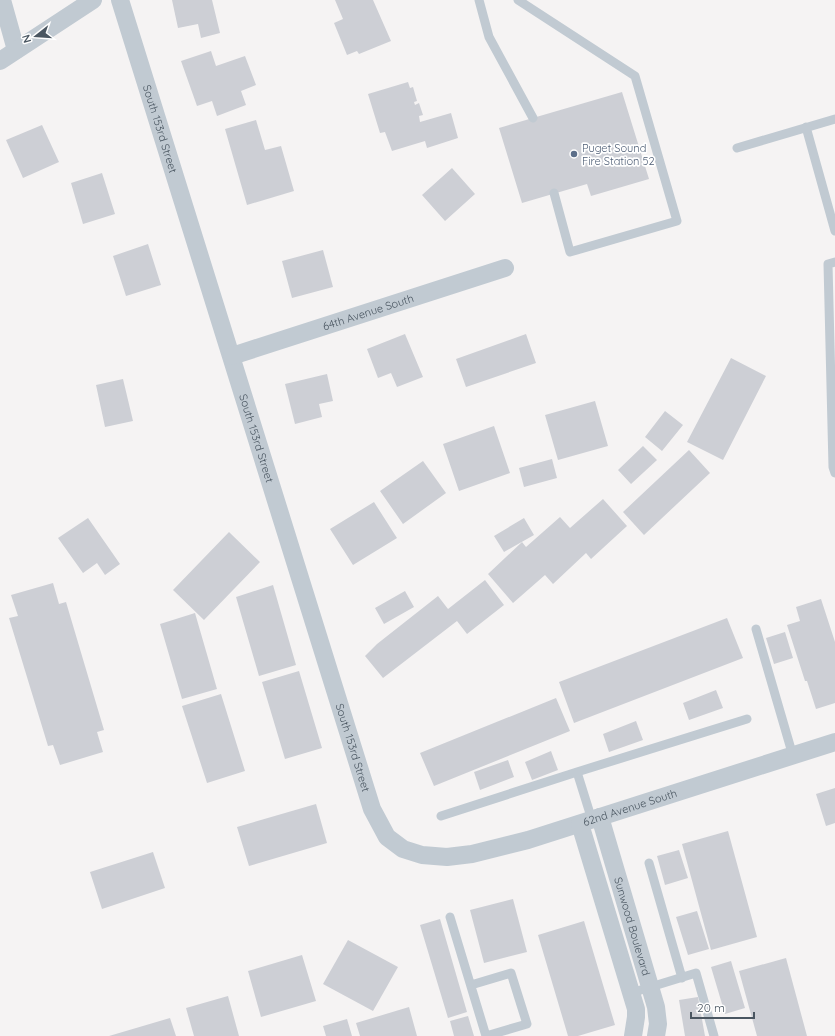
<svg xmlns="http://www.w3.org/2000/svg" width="835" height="1036" viewBox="0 0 835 1036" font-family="Quicksand,sans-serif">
	<rect width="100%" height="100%" fill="#f5f3f3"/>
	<path fill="#cdcfd5" d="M172,0H212L220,33L201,38L198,24L178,28Z
		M335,0H373L391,41L359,54L357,51L347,55L334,23L343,19Z
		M211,51L216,66L245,56L256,85L241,91L246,105L217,116L212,101L197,106L181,61Z
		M408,82L410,88L413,87L417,101L414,102L415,105L419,103L423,115L419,116L420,122L451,113L458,138L427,148L425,141L392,151L385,132L380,133L368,94Z
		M622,92L649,179L591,196L587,184L522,203L499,128Z
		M256,120L265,150L281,146L294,191L247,205L225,129Z
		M42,125L59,162L23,178L6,140Z
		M452,168L475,194L445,221L422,195Z
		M102,173L115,214L83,224L71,183Z
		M148,244L161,285L126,296L113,256Z
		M323,250L333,287L292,298L282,261Z
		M405,334L423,377L397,387L391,373L378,378L367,349Z
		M526,334L536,363L466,387L456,359Z
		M731,358L766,376L723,460L687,442Z
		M327,374L333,401L319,404L322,417L295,424L285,384Z
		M123,379L133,421L105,427L96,385Z
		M595,401L608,446L558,460L545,415Z
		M665,411L683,425L662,451L645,437Z
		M494,426L510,473L459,491L443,444Z
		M643,446L657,460L631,484L618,470Z
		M689,450L710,473L644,535L623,512Z
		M552,459L557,478L524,487L519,468Z
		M423,461L446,493L403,524L380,491Z
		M603,499L627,526L591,559L586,553L553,584L545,575L513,603L488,574L522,542L526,547L560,517L570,528Z
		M374,502L397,538L353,565L330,529Z
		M88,518L120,564L105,575L97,563L83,573L58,538Z
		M524,518L534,535L504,552L494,536Z
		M229,532L260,562L204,620L173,590Z
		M485,580L504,605L467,634L457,621L383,678L365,656L377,644L438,596L448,609Z
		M53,583L59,604L66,602L104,730L97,732L103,752L60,765L53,745L48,746L9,618L18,616L11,595Z
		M273,585L296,665L259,676L236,597Z
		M405,591L414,607L384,624L375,608Z
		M821,599L835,642V703L816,709L807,681H805L787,625L800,621L796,607Z
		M195,613L217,689L182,699L160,624Z
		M727,618L743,658L574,723L559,682Z
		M785,632L793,658L774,664L766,638Z
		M299,671L322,748L285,759L262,682Z
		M716,690L723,708L689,720L683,703Z
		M221,694L245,771L207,783L182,706Z
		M556,698L570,731L434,786L420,753Z
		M636,721L643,740L609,752L603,734Z
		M551,751L558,770L532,780L525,762Z
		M508,760L514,777L480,790L474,772Z
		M835,788V823L826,826L816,794Z
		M316,804L327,843L249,866L237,827Z
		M728,831L757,937L711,950L682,844Z
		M679,850L688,878L665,885L657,856Z
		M153,852L165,888L102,909L90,872Z
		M513,899L527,952L484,963L470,910Z
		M697,911L709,949L688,955L676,917Z
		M440,919L467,1012L448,1018L420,925Z
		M584,921L615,1025L578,1036H568L538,935Z
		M348,940L398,967L373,1011L323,984Z
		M302,955L316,1001L261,1017L248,971Z
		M786,958L807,1036H757L739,971Z
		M731,961L745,1008L725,1014L711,967Z
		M228,996L239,1036H194L186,1008Z
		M698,997L705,1036H685L679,1000Z
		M409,1007L417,1036H360L356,1023Z
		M468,1016L474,1036H454L450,1021Z
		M170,1018L176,1036H109Z
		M347,1019L352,1036H326L323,1026Z"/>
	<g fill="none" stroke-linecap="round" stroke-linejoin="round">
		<path stroke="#c1cad2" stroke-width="9" d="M479,0L489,37L533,118
			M518,0L635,76L677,221L570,252L554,193
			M806,127L835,231
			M737,148L835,119
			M835,262L828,264L833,467L835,473
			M756,629L793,756
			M577,772L747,719
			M441,816L577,772L592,820
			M649,863L682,978
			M450,917L486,1036
			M471,985L511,973L527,1024L486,1036
			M631,993L696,973L714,1036"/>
		<g stroke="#c1cad2" stroke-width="18">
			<path d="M2,0L16,50"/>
			<path id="s1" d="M120,0L372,809L387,837L403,849L422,855L447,857L472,854L528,840L835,742"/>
			<path d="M0,61L93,0"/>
			<path id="s2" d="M232,356L505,268"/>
			<path id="s3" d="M600,817L656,1007L658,1024L656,1036"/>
			<path d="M580,824L636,1009V1017L633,1036"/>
		</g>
	</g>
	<circle fill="#5c6f8a" stroke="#fff" stroke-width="1.5" cx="574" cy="154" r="4"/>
	<g text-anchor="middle" stroke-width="3.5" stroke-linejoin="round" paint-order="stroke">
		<g font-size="11" fill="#4a5661" stroke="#fff">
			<text dy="4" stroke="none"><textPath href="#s1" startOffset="135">South 153rd Street</textPath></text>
			<text dy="4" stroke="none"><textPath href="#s2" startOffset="143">64th Avenue South</textPath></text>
			<text dy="4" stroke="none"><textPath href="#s1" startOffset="459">South 153rd Street</textPath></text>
			<text dy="4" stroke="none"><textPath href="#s1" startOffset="783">South 153rd Street</textPath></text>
			<text dy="4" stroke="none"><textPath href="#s1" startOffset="1134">62nd Avenue South</textPath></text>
			<text dy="4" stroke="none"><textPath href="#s3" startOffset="114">Sunwood Boulevard</textPath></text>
		</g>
		<g font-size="11" fill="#4e5e75" stroke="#fff" text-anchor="start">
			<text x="582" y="152">Puget Sound<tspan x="582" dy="13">Fire Station 52</tspan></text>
		</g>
	</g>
	<g transform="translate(36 36) rotate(253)" stroke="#ffffff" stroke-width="3" paint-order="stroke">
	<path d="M0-3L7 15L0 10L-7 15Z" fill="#4a5661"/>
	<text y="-6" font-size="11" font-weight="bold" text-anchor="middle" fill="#4a5661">N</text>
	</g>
	<path d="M691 1012v6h63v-6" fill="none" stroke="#4a5661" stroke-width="2"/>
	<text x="697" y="1012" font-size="12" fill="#4a5661" stroke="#ffffff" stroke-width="3" paint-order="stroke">20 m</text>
</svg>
